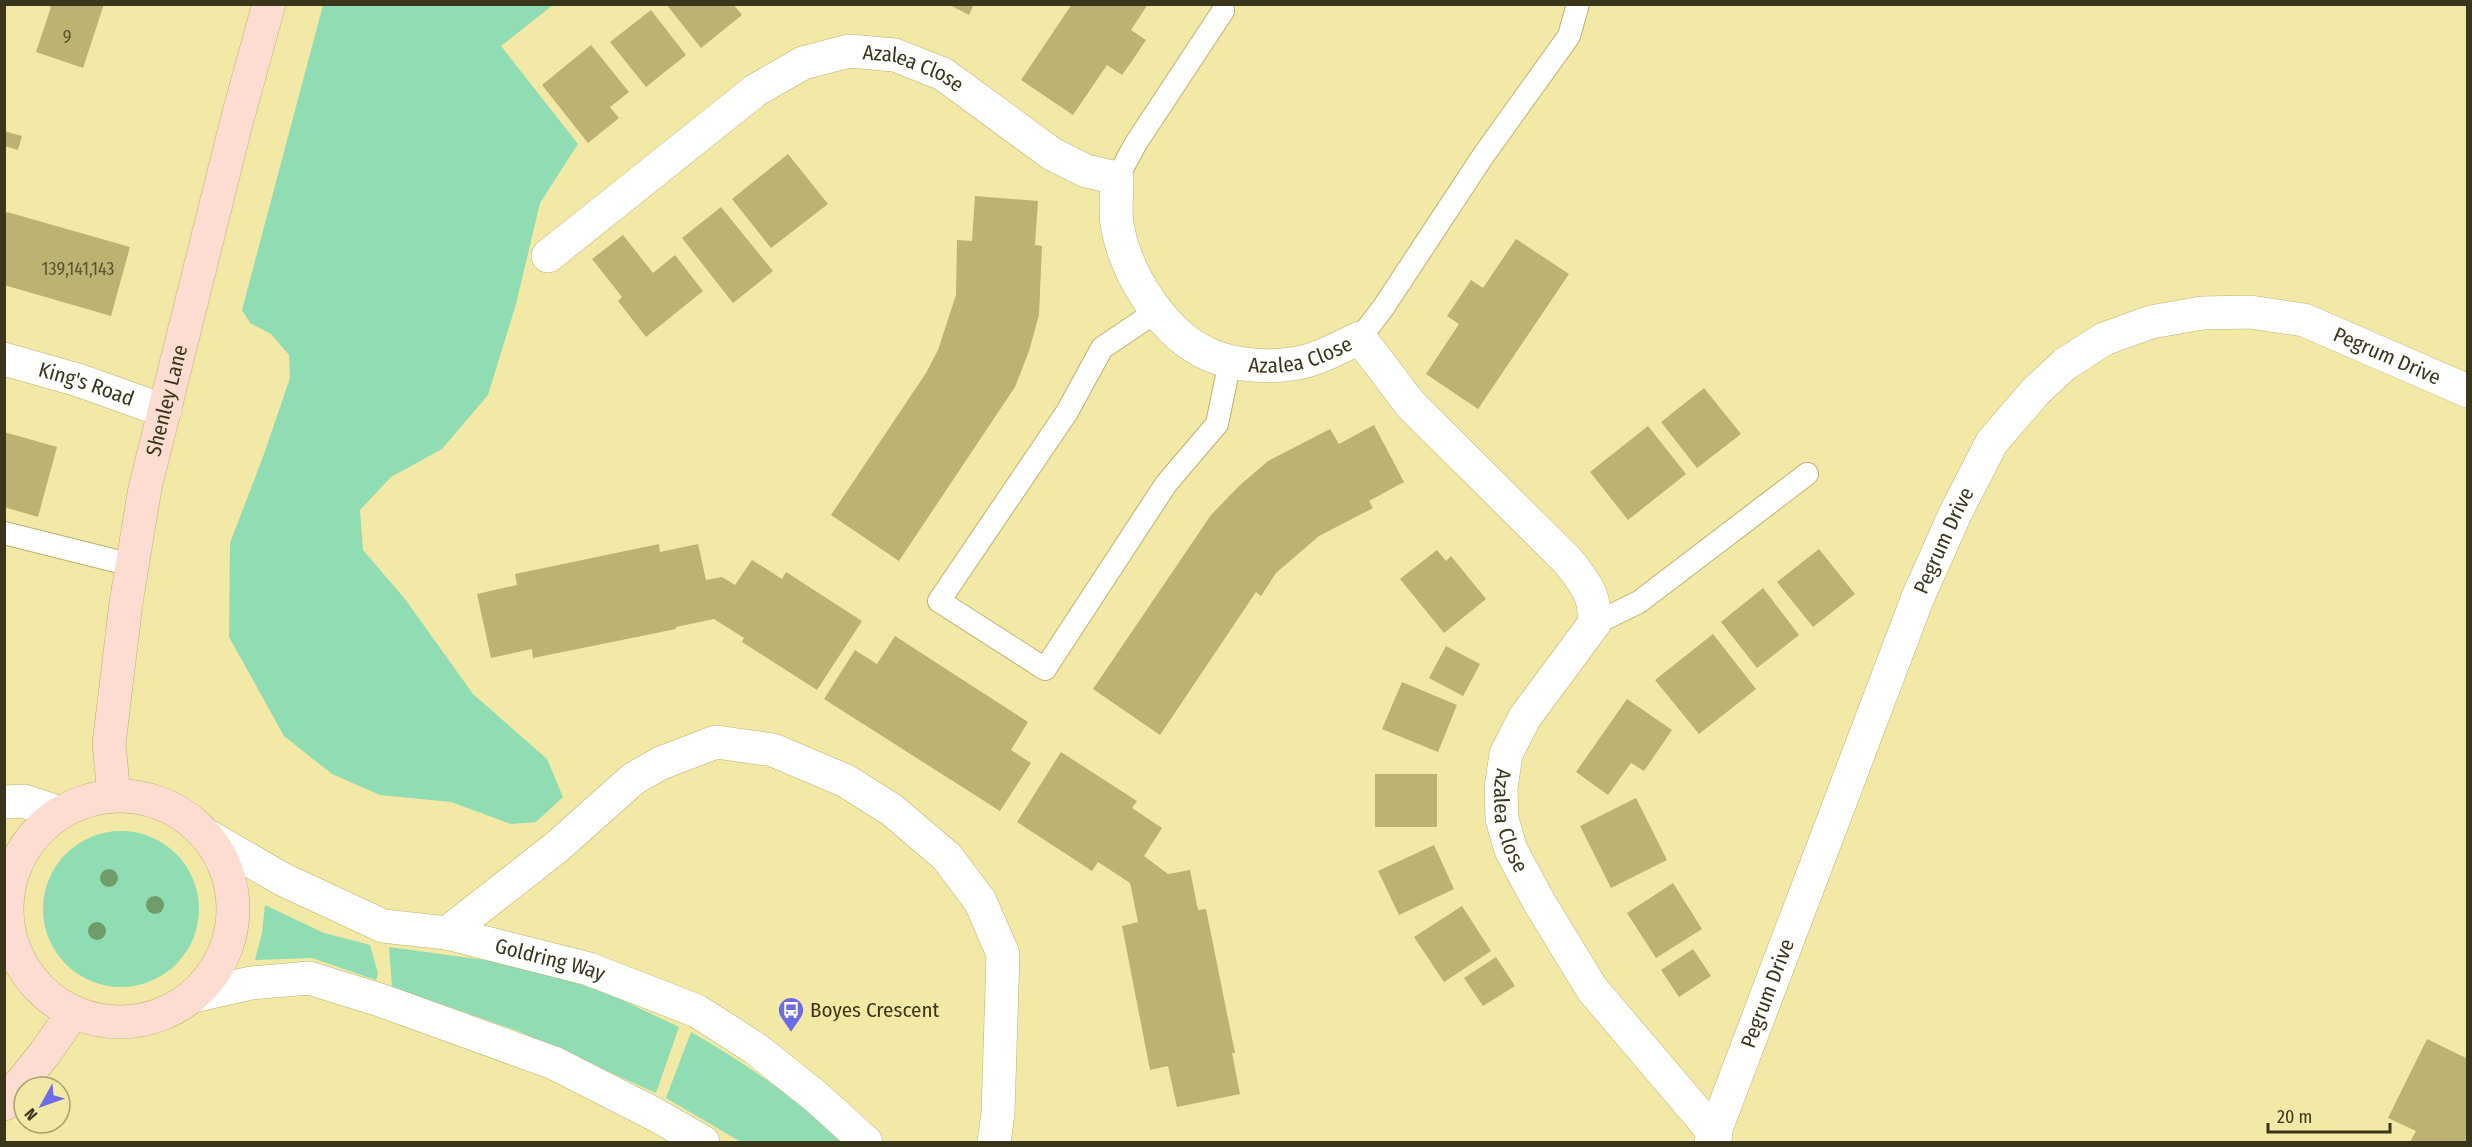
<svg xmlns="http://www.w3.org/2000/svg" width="2472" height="1147" viewBox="0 0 2472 1147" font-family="'Fira Sans Condensed',sans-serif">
	<rect width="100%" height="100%" fill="#f3e9a6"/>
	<path fill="#90dcb3" d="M323,5H553L501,46L578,144L540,203L516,304L488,395L442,449L391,477L360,510L363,550L405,599L473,694L547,759L563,797L536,822L511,824L451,802L380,795L332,774L284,736L229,637L230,543L264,454L290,378L289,355L271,334L250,323L242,310Z
		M43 909a78 78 0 1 1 156 0a78 78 0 1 1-156 0Z
		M265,905L324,933L370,945L378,973L376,980L312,958L255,960L262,933Z
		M389,947L513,964L605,992L679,1027L656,1093L518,1031L392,987Z
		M691,1032C748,1065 794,1097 843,1142H741L666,1098Z"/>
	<path fill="#bcb271" d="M44,4H104L83,68L36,52L51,7Z
		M666,4H733L742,15L701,48Z
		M948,4H974L969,15Z
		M1072,4H1148L1131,30L1146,40L1134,58L1122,75L1107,65L1073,115L1021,80Z
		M651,10L686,55L646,87L610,42Z
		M591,45L629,92L610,107L619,118L588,143L542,85Z
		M4,131L22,136L18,150L4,146Z
		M788,154L828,204L771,248L732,199Z
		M975,196L1038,201L1035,245L1042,246L1039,315L1029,351L1015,387L899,561L831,515L926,373L938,350L956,295L957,240L972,241Z
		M721,207L773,271L733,303L682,238Z
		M7,212L130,247L111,316L4,285V220Z
		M623,235L653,273L675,255L703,291L646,337L618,301L622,297L592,259Z
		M1516,239L1569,274L1478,409L1426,374L1459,324L1447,316L1471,280L1483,288Z
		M1704,388L1741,434L1697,468L1661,422Z
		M1374,425L1404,482L1369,501L1373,508L1319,536L1276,573L1261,596L1256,592L1160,735L1093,689L1211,515L1239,486L1268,461L1330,429L1339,444Z
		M1648,426L1686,474L1628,520L1590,472Z
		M4,432L57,447L38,517L4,507Z
		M659,544L660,552L698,544L706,580L722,577L735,585L752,560L782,579L786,572L862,621L817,690L742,642L744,638L714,619L676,627V629L533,658L532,649L491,658L477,594L517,585L515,574Z
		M1819,549L1855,594L1813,627L1777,582Z
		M1437,550L1446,561L1451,556L1486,599L1444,633L1400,579Z
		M1763,588L1799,635L1757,668L1721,622Z
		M1713,634L1756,689L1699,734L1655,680Z
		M895,636L1028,722L1011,750L1031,763L1000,811L824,699L855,650L877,664Z
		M1446,646L1480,664L1463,696L1429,678Z
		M1402,682L1457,705L1438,752L1382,729Z
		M1627,699L1672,730L1644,771L1631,763L1608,795L1576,772Z
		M1061,752L1137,801L1132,808L1162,828L1144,856L1168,874L1190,870L1198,910L1206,909L1235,1053H1232L1240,1094L1177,1107L1168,1066L1150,1070L1122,926L1138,922L1130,883L1098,862L1092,871L1017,822Z
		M1375,774H1437V827H1375Z
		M1636,798L1667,860L1611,888L1580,826Z
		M1434,845L1454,889L1399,915L1378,871Z
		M1673,883L1702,929L1656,958L1627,913Z
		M1462,906L1491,951L1444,982L1414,937Z
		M1693,949L1711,976L1679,997L1661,970Z
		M1496,957L1515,986L1483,1006L1464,978Z
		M2427,1039L2468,1059V1142H2410L2416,1131L2388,1118Z"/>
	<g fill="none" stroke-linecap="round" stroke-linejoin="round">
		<g stroke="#bbb170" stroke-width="24">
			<path id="service" d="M1117,178L1136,143L1223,11
				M1157,311L1102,348L1067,412L939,601L1045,669L1166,484L1217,424L1230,361
				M1360,338L1383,308L1483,156L1569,36L1578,4
				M4,533L132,565
				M1594,624L1639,602L1807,474"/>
		</g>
		<g stroke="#bbb170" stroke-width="34">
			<g id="minor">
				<path id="s1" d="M548,256L756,90L803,63L849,51L895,55L943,74L1052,154L1086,171L1117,178C1117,193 1115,209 1117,224C1125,273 1163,335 1210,355C1233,365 1266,368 1291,364C1316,361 1338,348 1360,338L1411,405L1569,562C1586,585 1596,595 1594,624L1525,717L1506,754L1501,788L1502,819L1511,850L1539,902L1592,989L1716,1135"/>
				<path id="s2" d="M4,359L78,380L165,411"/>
				<path d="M4,802L24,801L60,813"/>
				<path id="s3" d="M206,835L284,880L383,926L447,933L589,969L697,1011L756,1049L815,1096L866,1142"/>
				<path d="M4,878L9,884"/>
				<path d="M447,933L558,846L633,779L661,763L716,742L773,750L846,781L892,810L947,857L980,901L1003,954L998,1113L994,1142"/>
				<path d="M194,996L251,983L309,978L380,1000L554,1063L656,1115L703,1142"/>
				<path id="s4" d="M1711,1142L1918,597L1956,512L1992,442L2036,391L2065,364L2104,339L2151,322L2202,313L2250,312L2304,320L2468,391"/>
			</g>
		</g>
		<g stroke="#bbb170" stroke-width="34">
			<g id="secondary">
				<path id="s5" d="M114,795L109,744L126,603L145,488L237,120L269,4"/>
				<circle cx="120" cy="909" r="113"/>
				<path d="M4,1104L45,1053L73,1013"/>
			</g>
		</g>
		<use href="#service" stroke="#fff" stroke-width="22"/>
		<use href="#minor" stroke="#fff" stroke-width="33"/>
		<use href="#secondary" stroke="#fdddd2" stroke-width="33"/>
	</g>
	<g fill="#709b6b">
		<circle cx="109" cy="878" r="9"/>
		<circle cx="155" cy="905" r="9"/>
		<circle cx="97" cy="931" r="9"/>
	</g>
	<defs>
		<g id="bus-pin" transform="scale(1.35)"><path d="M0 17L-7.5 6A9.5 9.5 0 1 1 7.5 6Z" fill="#6e6be6" stroke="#f3e9a6"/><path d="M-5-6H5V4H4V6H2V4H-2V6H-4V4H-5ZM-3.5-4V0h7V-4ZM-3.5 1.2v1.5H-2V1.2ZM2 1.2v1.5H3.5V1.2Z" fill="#fff"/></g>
	</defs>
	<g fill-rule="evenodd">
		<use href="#bus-pin" x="791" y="1010"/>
	</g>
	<g text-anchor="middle" stroke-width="4.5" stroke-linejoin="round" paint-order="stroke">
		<g font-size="18" fill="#5a5530">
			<text x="67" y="43">9</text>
			<text x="78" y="275">139,141,143</text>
		</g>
		<g font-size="21" fill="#3a361b" stroke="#f3e9a6">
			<text dy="7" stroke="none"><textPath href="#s1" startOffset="435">Azalea Close</textPath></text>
			<text dy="7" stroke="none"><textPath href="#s1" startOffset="976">Azalea Close</textPath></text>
			<text dy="7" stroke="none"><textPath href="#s4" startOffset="1203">Pegrum Drive</textPath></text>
			<text dy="7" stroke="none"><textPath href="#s2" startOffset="86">King's Road</textPath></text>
			<text dy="7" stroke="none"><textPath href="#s5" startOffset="400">Shenley Lane</textPath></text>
			<text dy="7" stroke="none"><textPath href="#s4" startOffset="645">Pegrum Drive</textPath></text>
			<text dy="7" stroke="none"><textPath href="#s1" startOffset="1641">Azalea Close</textPath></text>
			<text dy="7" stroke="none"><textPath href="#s3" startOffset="370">Goldring Way</textPath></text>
			<text dy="7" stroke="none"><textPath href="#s4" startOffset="159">Pegrum Drive</textPath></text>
		</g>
		<g font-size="21" fill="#3a361b" stroke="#f3e9a6" text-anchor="start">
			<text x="810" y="1017">Boyes Crescent</text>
		</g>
	</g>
	<rect width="2472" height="1147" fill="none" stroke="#3a361b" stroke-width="12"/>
	<g transform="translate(42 1105) rotate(230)"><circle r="28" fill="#f3e9a6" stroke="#a9a16e" stroke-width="1.5"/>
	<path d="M0-4.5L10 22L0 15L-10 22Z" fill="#6e6be6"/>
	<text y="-9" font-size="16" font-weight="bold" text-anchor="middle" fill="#3a361b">N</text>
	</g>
	<path d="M2268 1123v9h122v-9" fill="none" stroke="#3a361b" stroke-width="3"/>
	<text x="2277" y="1123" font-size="18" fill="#3a361b" stroke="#f3e9a6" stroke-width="4.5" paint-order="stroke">20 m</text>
</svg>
